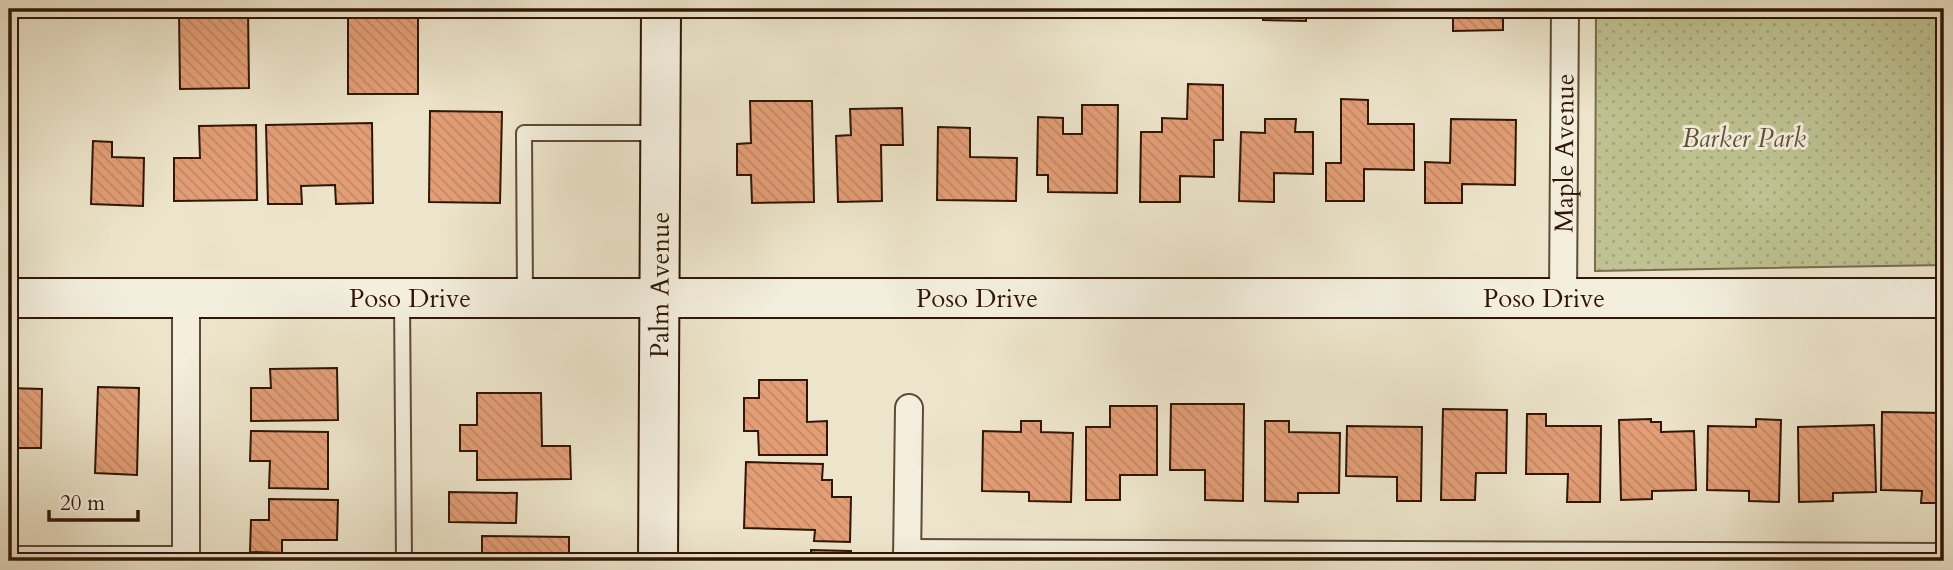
<svg xmlns="http://www.w3.org/2000/svg" width="1953" height="570" viewBox="0 0 1953 570" font-family="Cardo,serif">
	<defs>
		<pattern id="park-dots" width="8" height="8" patternUnits="userSpaceOnUse" patternTransform="scale(1.75)"><rect width="8" height="8" fill="#bfc292"/><path d="M2 2h.1M6 6h.1" fill="none" stroke="#a4a67c" stroke-width="1.8" stroke-linecap="round"/></pattern>
		<pattern id="building-back-hatch" width="6" height="6" patternUnits="userSpaceOnUse" patternTransform="scale(1.75)"><rect width="6" height="6" fill="#e39e76"/><path d="M-1 5l2 2M0 0l6 6M5-1l2 2" fill="none" stroke="#c38765"/></pattern>
	</defs>
	<rect width="100%" height="100%" fill="#ede5cb"/>
	<filter id="stains"><feTurbulence type="fractalNoise" baseFrequency=".00286" numOctaves="4"/><feColorMatrix values="0 0 0 0 .2 0 0 0 0 .09 0 0 0 0 .02 0 0 0 .5 -.17"/></filter>
	<radialGradient id="worn" r=".72"><stop offset=".6" stop-color="#630" stop-opacity="0"/><stop offset="1" stop-color="#630" stop-opacity=".3"/></radialGradient>
	<path fill="url(#park-dots)" stroke="#786c4c" stroke-width="2" d="M1596,9H1944V265L1595,271Z"/>
	<path fill="url(#building-back-hatch)" stroke="#301606" stroke-width="2" d="M179,9H248L249,88L180,89Z
		M1088,9H1118V14H1088Z
		M1170,9H1206V17L1170,16Z
		M1263,9H1306V21L1263,20Z
		M1453,9H1503V30L1453,31Z
		M348,12H418V94H348Z
		M1188,84L1223,85V140H1214V177L1180,176V202H1140L1141,132H1162V118L1187,119Z
		M1341,99L1368,100V124H1414V170L1364,169V201H1326V163H1341Z
		M750,101H812L814,202L752,203L751,175H737V144L751,143Z
		M1082,105H1118L1117,193L1048,192V175H1037L1038,117L1063,118V134H1082Z
		M902,108L903,145H881L882,201L838,202L836,136L851,135L850,109Z
		M430,111L502,112L500,203L429,202Z
		M1265,119H1296L1295,132H1313V174L1274,173V202L1239,201L1241,132L1265,133Z
		M1451,119L1516,120L1515,185L1462,184V203H1425V162L1450,163Z
		M372,123L373,203L336,204L335,185L301,186L302,204H268L266,125Z
		M256,125L257,200L174,201V158H200L199,126Z
		M938,127L970,128V157L1017,158L1016,201L937,200Z
		M93,141L112,142V157L144,158L143,206L91,204Z
		M337,368L338,420L251,421V388H271L270,369Z
		M759,380H807V422L827,421V455H759L758,431H744V398H759Z
		M98,387L139,388L137,475L95,473Z
		M9,388L42,389L41,448H13V461H9Z
		M477,393H541L542,446H570L571,479L477,480V451H460V425H477Z
		M1171,404H1244L1243,501L1205,500V470H1170Z
		M1110,406H1157V475H1120V500H1086V427H1110Z
		M1443,409L1507,410L1506,473H1476L1475,500H1441Z
		M1882,412L1944,413V503H1921L1922,491L1881,490Z
		M1527,414H1546V426H1601L1600,502H1567L1568,474H1526Z
		M1651,419V422H1661V432L1694,431L1696,490L1652,491V499L1621,500L1619,420Z
		M1756,419L1781,420L1779,502L1749,501V491L1707,490L1708,426L1756,427Z
		M1021,421H1041V432L1073,433L1071,502L1029,501V492L982,491L983,431L1021,432Z
		M1265,421H1289V432L1340,433L1339,493H1298V502L1265,501Z
		M1874,425L1876,492L1833,493V501L1799,502L1798,427Z
		M1347,426L1422,427L1421,501H1397V477L1346,476Z
		M251,431L328,432V489L269,488L270,461H250Z
		M746,462L823,464L822,480H832V497H851L850,542L814,541L815,530L744,528Z
		M449,492L517,493L516,523L449,522Z
		M269,499L338,500L337,540H282V553L250,552L251,520H269Z
		M482,536L569,537V561H482Z
		M811,550L851,551V561H753V558L811,560Z"/>
	<g fill="none" stroke-linecap="round" stroke-linejoin="round">
		<g stroke="#5f4a37" stroke-width="18">
			<path id="service" d="M525,297L524,133H659
				M402,298L404,561
				M9,554H186"/>
		</g>
		<g stroke="#5f4a37" stroke-width="30">
			<g id="minor">
				<path d="M186,297V561"/>
				<path id="s1" d="M1563,298L1565,9"/>
				<path d="M907,553L1944,557"/>
				<path d="M907,561L909,408"/>
			</g>
		</g>
		<g stroke="#301606" stroke-width="42">
			<g id="secondary">
				<path id="s2" d="M9,298H1944"/>
				<path id="s3" d="M658,561L661,9"/>
			</g>
		</g>
		<use href="#service" stroke="#f3eedd" stroke-width="14"/>
		<use href="#minor" stroke="#f3eedd" stroke-width="26"/>
		<use href="#secondary" stroke="#f3eedd" stroke-width="38"/>
	</g>
	<g text-anchor="middle" stroke-width="6" stroke-linejoin="round" paint-order="stroke">
		<g font-size="26" font-style="italic" fill="#625237" stroke="#f3eedd">
			<text x="1744" y="147">Barker Park</text>
		</g>
		<g font-size="26" fill="#301606" stroke="#f3eedd">
			<text dy="9" stroke="none"><textPath href="#s1" startOffset="145">Maple Avenue</textPath></text>
			<text dy="9" stroke="none"><textPath href="#s3" startOffset="276">Palm Avenue</textPath></text>
			<text dy="9" stroke="none"><textPath href="#s2" startOffset="401">Poso Drive</textPath></text>
			<text dy="9" stroke="none"><textPath href="#s2" startOffset="968">Poso Drive</textPath></text>
			<text dy="9" stroke="none"><textPath href="#s2" startOffset="1535">Poso Drive</textPath></text>
		</g>
	</g>
	<rect width="1953" height="570" fill="none" stroke="#ede5cb" stroke-width="35"/>
	<rect x="10" y="10" width="1932" height="549" fill="none" stroke="#301606" stroke-width="3.5"/>
	<rect x="18" y="18" width="1918" height="535" fill="none" stroke="#301606" stroke-width="2"/>
	<path d="M49 510v10h89v-10" fill="none" stroke="#301606" stroke-width="3.5"/>
	<text x="60" y="510" font-size="21" fill="#301606" stroke="#f3eedd" stroke-width="5" paint-order="stroke">20 m</text>
	<rect width="100%" height="100%" filter="url(#stains)"/>
	<rect width="100%" height="100%" fill="url(#worn)"/>
</svg>
